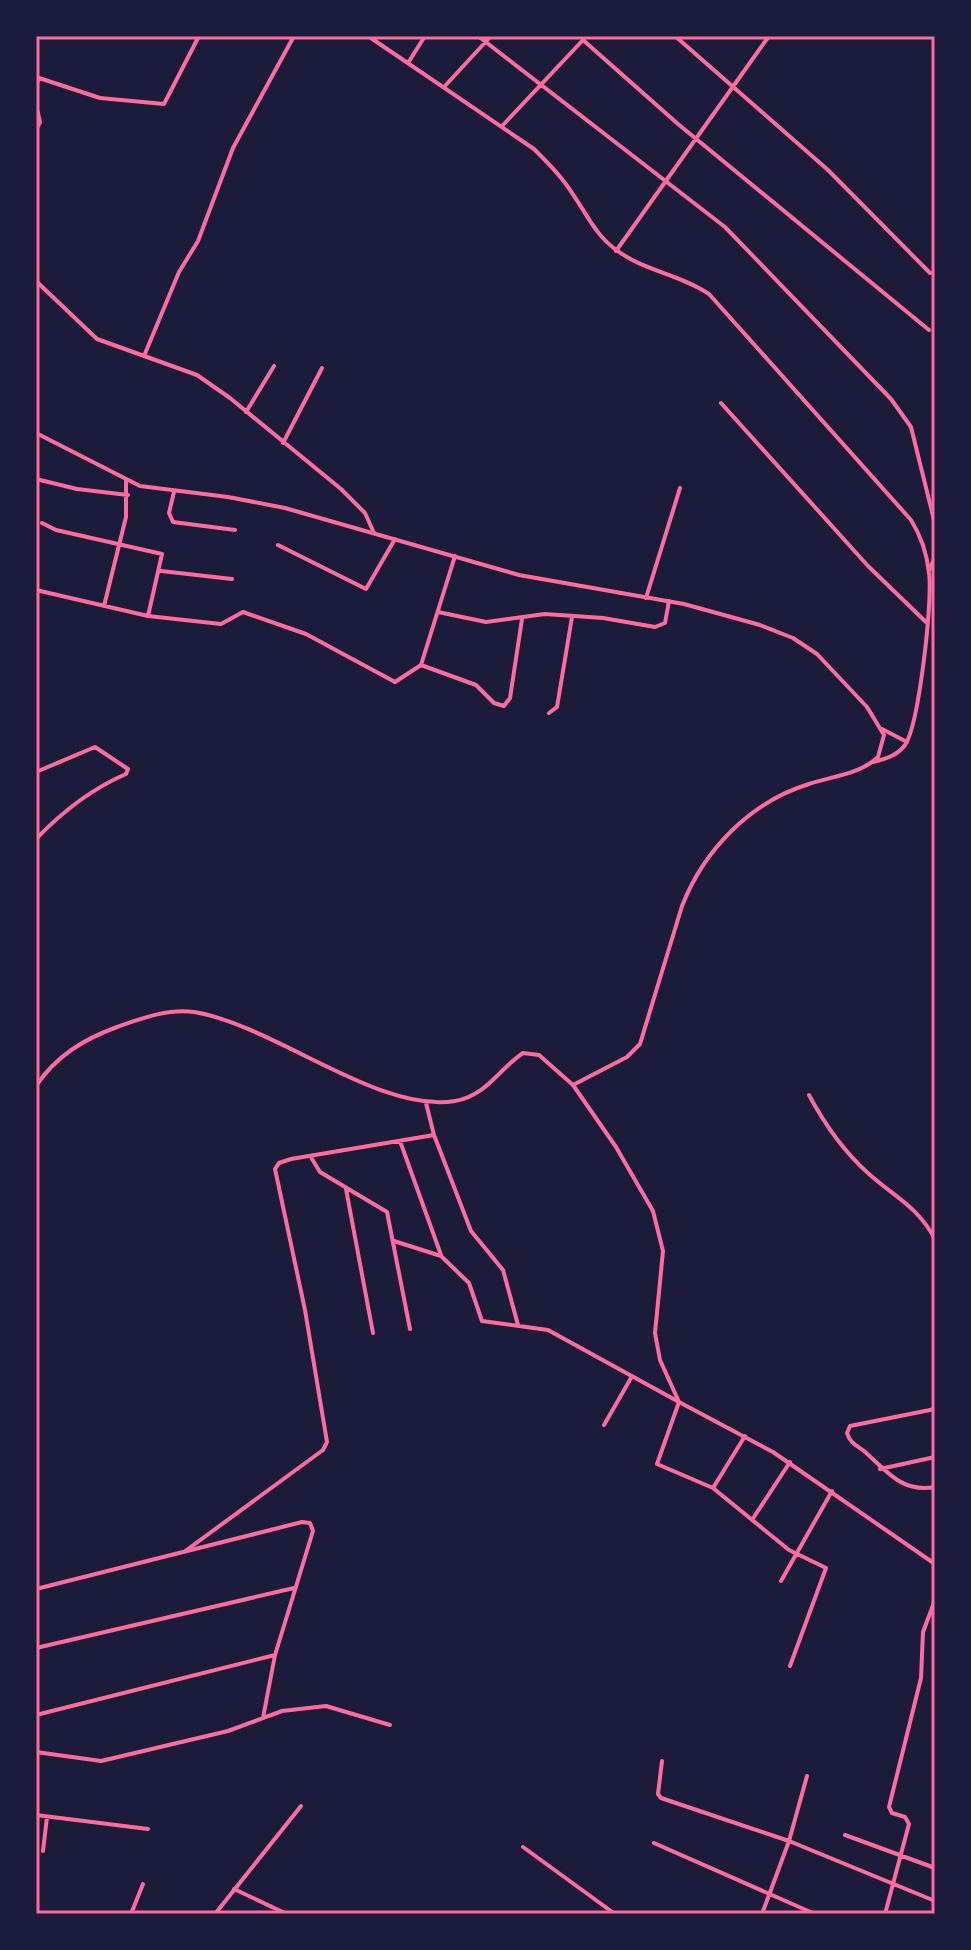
<svg xmlns="http://www.w3.org/2000/svg" width="971" height="1950" viewBox="0 0 971 1950" font-family="'PT Sans',sans-serif">
	<rect width="100%" height="100%" fill="#1b1b3a"/>
	<g fill="none" stroke-linecap="round" stroke-linejoin="round">
		<path stroke="#ff6b9d" stroke-width="4" d="M368,36L534,149C549,164 563,178 574,196C587,215 596,235 615,249C643,271 680,274 709,294L911,520C921,536 927,554 929,573C933,599 919,725 905,745C897,756 885,759 873,762
			M478,36L725,227L891,399L911,427L935,524
			M675,36L828,170L930,273
			M408,63L425,36
			M36,77L100,98L164,104L199,36
			M444,87L491,36
			M36,95L38,77
			M36,105L40,122L36,130
			M503,125L583,40L678,124L929,330
			M616,251L769,36
			M36,281L97,339L197,375L230,398L341,489L365,513L374,533
			M144,356L179,272L198,241L233,148L294,36
			M721,403L868,566L927,623
			M246,412L274,366
			M283,443L322,368
			M36,479L77,489L128,495
			M174,492L169,513L173,522L235,530
			M42,523L56,530L162,554L148,616
			M278,545L366,589L395,539
			M930,569L935,556
			M161,571L232,579
			M36,590L148,616L221,624L243,612L306,634L395,682L421,665L455,556
			M646,598L680,488
			M104,606L126,517V481
			M438,612L486,622L545,614L603,618L655,627L665,623L669,601
			M421,665L476,685L494,703L504,706L510,698L522,619
			M549,713L557,707L572,617
			M882,729L907,742
			M36,772L95,747L128,769L126,774C91,789 62,812 36,839
			M36,1086C56,1056 84,1039 117,1027C140,1019 169,1008 194,1012C274,1025 379,1114 455,1101C486,1096 499,1069 523,1053L539,1055L573,1085
			M809,1095C825,1125 843,1151 869,1174C896,1198 917,1206 935,1239
			M426,1103L434,1135L471,1231L503,1270L518,1325
			M400,1141L441,1255
			M312,1159L320,1172L387,1212L410,1329
			M346,1189L373,1333
			M394,1241L441,1256L469,1283L482,1321L548,1330L679,1402L657,1464L713,1488L789,1550L826,1568L790,1666
			M935,1409L850,1426L847,1433C850,1443 856,1445 864,1451C887,1471 901,1493 935,1487
			M604,1425L631,1378
			M880,1469L935,1457
			M713,1488L745,1436
			M752,1520L790,1462
			M184,1552L323,1450L327,1442L305,1310L275,1169L279,1163L291,1159L434,1135
			M781,1581L832,1491
			M36,1589L302,1522L310,1523L313,1531L275,1655L263,1718
			M36,1648L294,1588
			M36,1715L275,1655
			M36,1752L101,1761L228,1731L282,1711L326,1706L390,1725
			M662,1761L658,1794L661,1798L789,1841L935,1901
			M36,1815L148,1829
			M845,1835L935,1868
			M654,1843L815,1914
			M523,1847L615,1914
			M43,1851L47,1817
			M234,1889L287,1914
			M131,1914L143,1884
			M215,1914L301,1806
			M762,1914L789,1841L807,1776
			M885,1914L909,1824L905,1817L892,1813L889,1807L921,1678L923,1632L935,1600"/>
		<path stroke="#ff6b9d" stroke-width="4" d="M36,433L140,486L228,497L285,508L519,575L684,604L760,625L793,638L817,654L867,707L884,735L878,757C859,775 832,776 809,784C750,802 704,850 682,906L640,1044L627,1057L573,1085L616,1147L653,1211L663,1251L655,1333L660,1360L679,1402L773,1452L935,1564"/>
	</g>
	<rect width="971" height="1950" fill="none" stroke="#1b1b3a" stroke-width="76"/>
	<rect x="38" y="38" width="895" height="1874" fill="none" stroke="#ff6b9d" stroke-width="3"/>
</svg>
